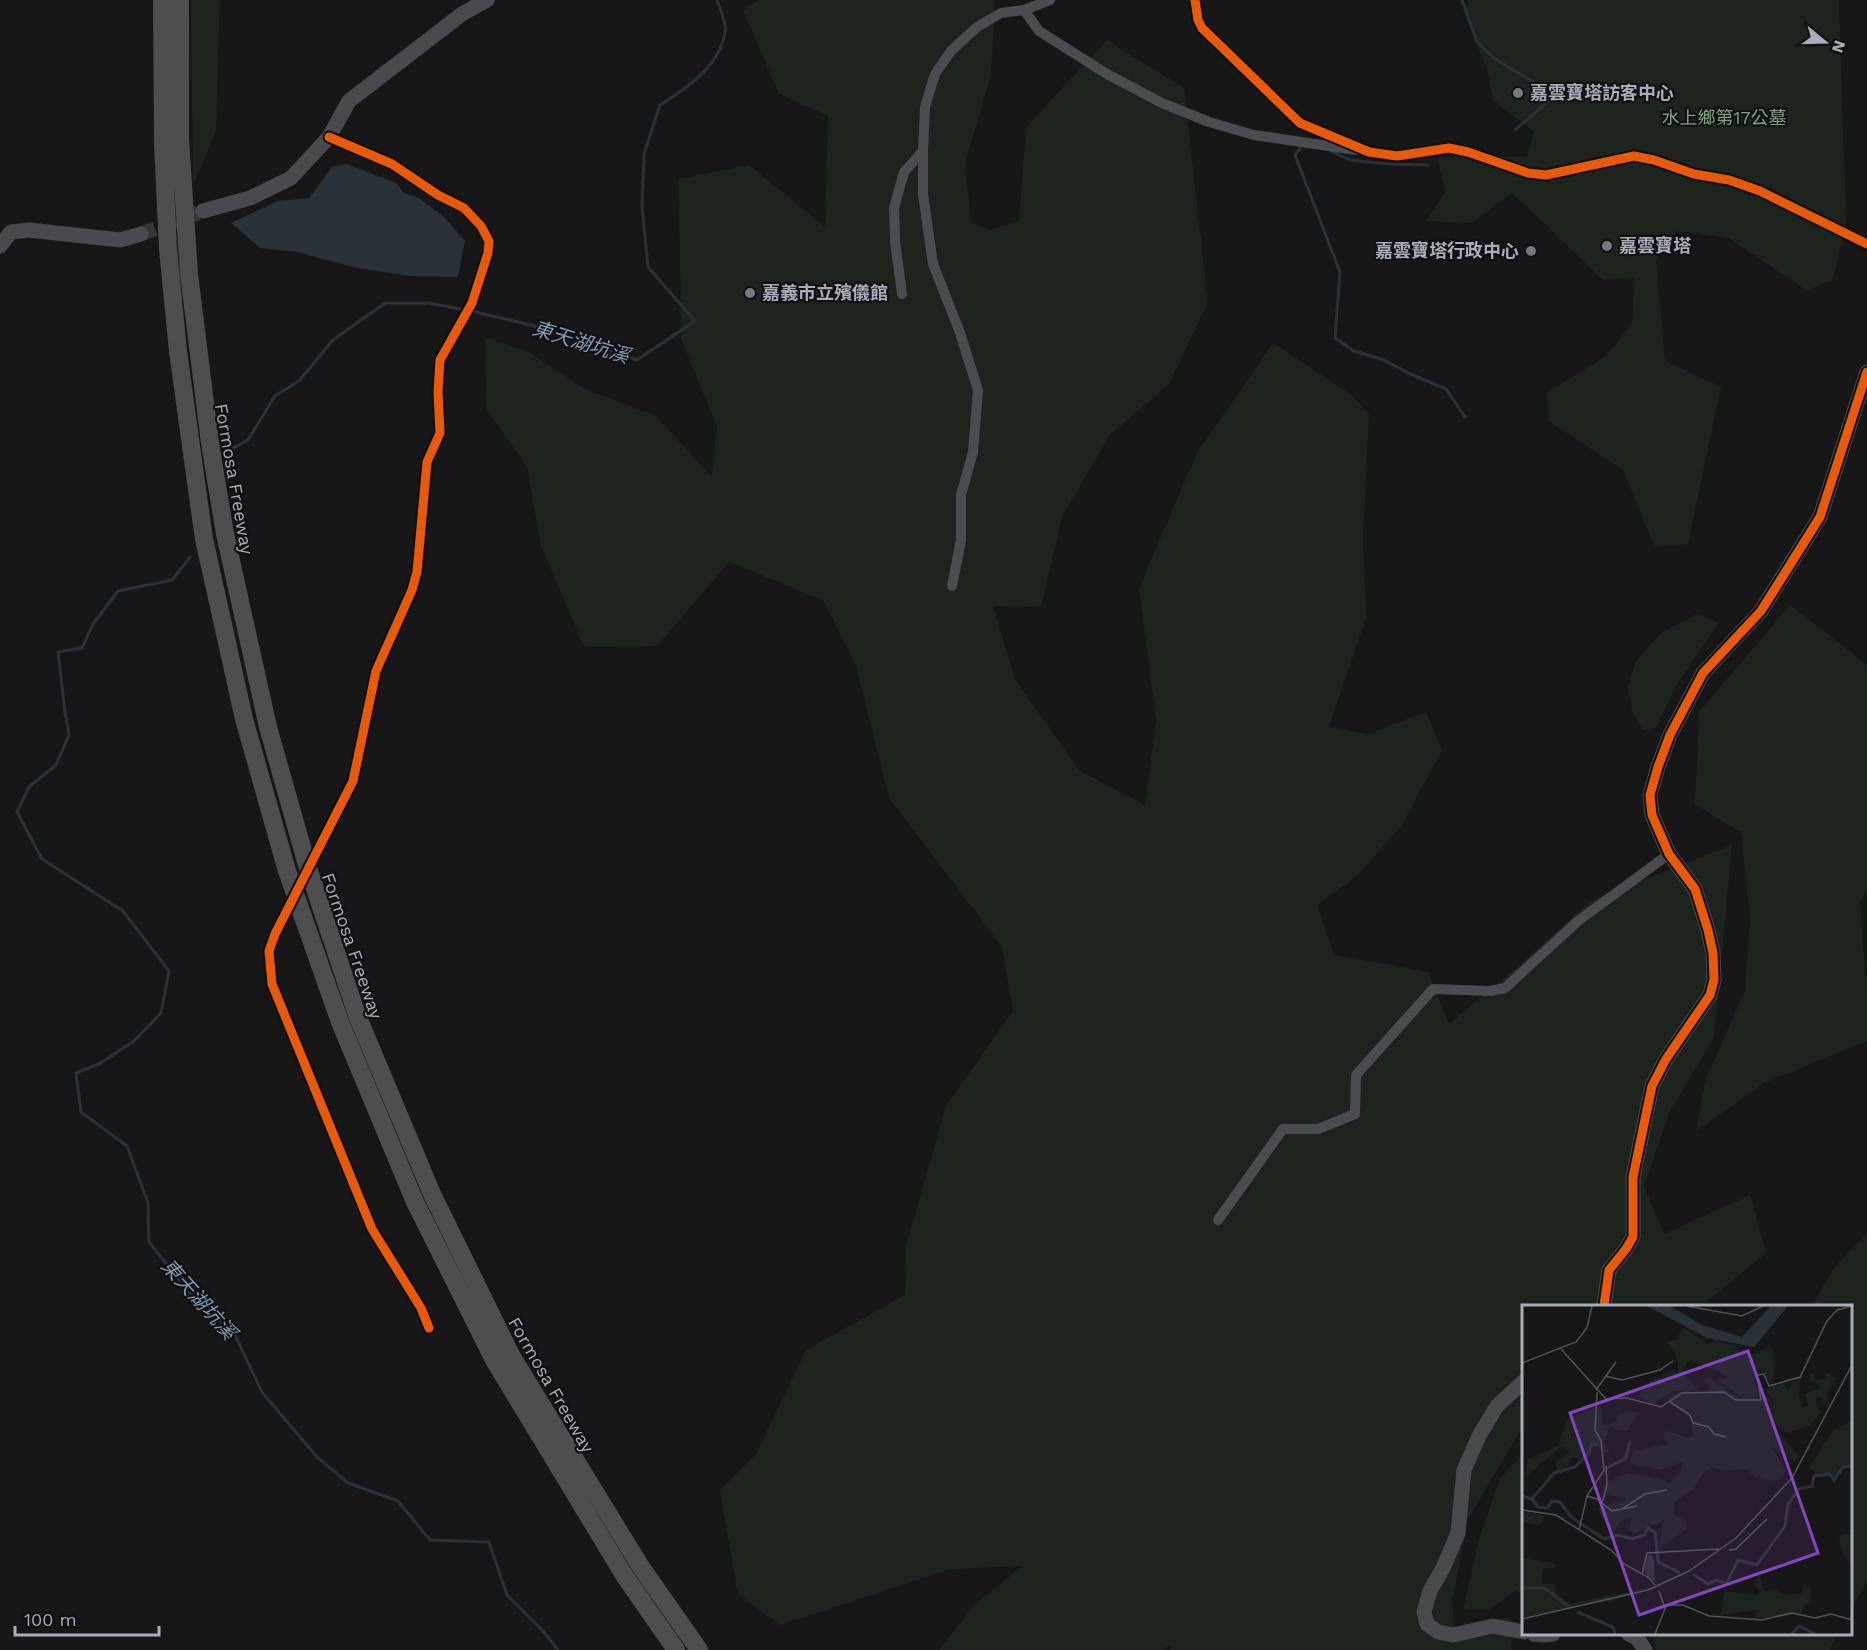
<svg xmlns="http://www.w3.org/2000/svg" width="1867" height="1650" viewBox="0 0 1867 1650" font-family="'Work Sans','Noto Sans TC',sans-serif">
	<rect width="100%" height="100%" fill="#171717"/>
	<path fill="#1d241e" d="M191,0H220L216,131L193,186Z
		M758,0H995L991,76L965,162L971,222L989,230L1019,221L1026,127L1107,40L1184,88L1208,302L1169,384L1110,435L1062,517L1041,607L993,606L1015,679L1080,771L1145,805L1156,721L1139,588L1197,453L1273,343L1350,394L1369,414L1363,537L1366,618L1329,727L1368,734L1426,712L1442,750L1402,825L1357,876L1317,905L1334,955L1428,972L1449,1024L1522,963L1590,901L1732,845L1714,1038L1670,1111L1644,1186L1664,1234L1750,1195L1766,1253L1701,1306H1524L1523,1426L1468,1519L1452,1602L1455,1636L1510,1616L1513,1630L1511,1650H1170L1171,1645L1162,1650H939L974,1605L1023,1566L951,1569L780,1625L738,1594L720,1490L756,1454L806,1350L905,1295L906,1246L946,1106L1013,1011L1002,947L889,798L856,666L824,601L729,562L657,646L584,647L541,546L527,467L486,408L485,337L528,352L587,390L656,416L712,477L717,427L681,339L679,179L749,165L825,227L828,116L779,94L743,10Z
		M1468,0H1839L1846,222L1833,279L1807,291L1729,238L1677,231L1656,259L1665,361L1721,387L1688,544L1655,547L1623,470L1549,421L1547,393L1606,356L1632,323L1634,278L1603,280L1512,193L1472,223L1426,221L1445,192L1438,157H1527L1534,131L1493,100L1487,69L1466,17Z
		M1790,605L1867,665V890L1860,903L1867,997V1041L1764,1083L1696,1131L1705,1081L1745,991L1750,917L1741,833L1695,804L1699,712Z
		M1697,614L1719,623L1677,684L1656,728L1643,730L1633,714L1628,688L1636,661L1661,633Z
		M1867,1234V1580L1851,1610L1850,1306H1811L1835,1267Z
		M1523,1453V1593L1515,1591L1488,1610H1463L1479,1539L1500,1479Z
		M1649,1634H1838L1829,1650H1656L1652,1635Z"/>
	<path fill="#2a3239" d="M347,164L396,183L404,193L419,198L443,216L465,241L458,277L410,276L357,268L297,252L260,248L231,223L278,201L309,198L332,167Z"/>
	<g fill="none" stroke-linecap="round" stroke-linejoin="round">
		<path stroke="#2a3239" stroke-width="3" d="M1462,0L1477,42L1495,59L1532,81L1550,100L1515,130
			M1303,144L1295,155L1340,272L1335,338L1354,351L1384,360L1408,373L1446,389L1465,417
			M1331,151L1350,160L1389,164L1428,165
			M471,311L531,325L637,360L695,321L648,267L642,206L644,154L660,105C687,88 720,66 725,32C727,23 720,9 717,0
			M222,454L248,440L275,396L299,381L333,340L385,303H429L465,310
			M190,557L172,580L118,591L93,624L82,648L58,652L65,712L69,735L56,765L29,787L17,812L42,859L123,911L169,971L161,1013L134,1041L99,1064L76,1073L81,1112L127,1146L148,1203L149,1242L195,1300L234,1333L262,1392L317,1457L348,1483L398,1501L430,1540L489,1542L507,1595L542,1630L558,1650"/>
		<path stroke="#343537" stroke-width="10" stroke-dasharray="10 5" stroke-linecap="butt" d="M280,925L318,850"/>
		<path stroke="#343537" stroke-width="15" stroke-dasharray="15 8" stroke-linecap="butt" d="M141,234L203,211"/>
		<path stroke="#4b4c50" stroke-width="10" d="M1195,0L1198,20L1202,28L1300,123L1369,152L1397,156L1449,148L1468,152L1528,173L1546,175L1634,156L1654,160L1694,174L1729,180L1760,191L1867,244
			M1024,10L1039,31L1107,74L1162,103L1209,122L1254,135L1356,150
			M923,151V194L933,264L959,330L978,390L973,452L961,495V540L952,586
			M902,294L895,241L894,208L904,172L923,151L925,107L935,74L951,51L977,27L1001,13L1024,10L1050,0
			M318,850L353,781L376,671L412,590L417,572L427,462L440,433L438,392L440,360L472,303L488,253L489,241L481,226L464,208L438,195L392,164L329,137
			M280,925L269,951L272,984L372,1229L421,1308L429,1328
			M1218,1220L1283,1129H1318L1355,1114L1356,1075L1433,989L1490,991L1505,988L1578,921L1669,854"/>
		<path stroke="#4a4a4e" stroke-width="15" d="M203,211L250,198L291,178L329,137L349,101L462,14L487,0
			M0,246L11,232L29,230L120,240L141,234
			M1604,1306L1609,1270L1626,1249L1633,1237V1177L1652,1086L1666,1059L1710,995L1714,980L1713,953L1708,930L1695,889L1669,854L1652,815L1650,795L1658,767L1670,735L1703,673L1761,611L1820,517L1867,372
			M1524,1381L1497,1406L1479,1436L1464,1470L1458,1533L1443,1568L1430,1591L1424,1612L1427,1624L1438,1632L1453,1635L1493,1626L1524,1632
			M1534,1634L1544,1635L1553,1634
			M1629,1634L1637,1638L1645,1650"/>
		<path stroke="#4e4e51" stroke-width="18" d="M162,0L163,143L168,249L178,351L191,446L204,539L244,719L287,871L340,1022L415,1202L494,1360L624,1575L676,1650
			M180,0V139L189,274L210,443L225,534L268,727L307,865L357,1015L432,1194L512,1357L641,1567L699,1650"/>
		<g stroke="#111113" stroke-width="13">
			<path id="cycleway" d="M1195,0L1198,20L1202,28L1300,123L1369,152L1397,156L1449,148L1468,152L1528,173L1546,175L1634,156L1654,160L1694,174L1729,180L1760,191L1867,244
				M329,137L392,164L438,195L464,208L481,226L489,241L488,253L472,303L440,360L438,392L440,433L427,462L417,572L412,590L376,671L353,781L275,934L269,951L272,984L372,1229L421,1308L429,1328
				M1604,1306L1609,1270L1626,1249L1633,1237V1177L1652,1086L1666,1059L1710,995L1714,980L1713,953L1708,930L1695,889L1669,854L1652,815L1650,795L1658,767L1670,735L1703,673L1761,611L1820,517L1867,372"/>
		</g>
		<use href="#cycleway" stroke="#e8590c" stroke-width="9"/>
	</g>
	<g fill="#757880" stroke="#111113" stroke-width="2">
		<circle cx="1518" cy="93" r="6"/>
		<circle cx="1607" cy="246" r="6"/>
		<circle cx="1531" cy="251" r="6"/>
		<circle cx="750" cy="293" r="6"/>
	</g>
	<g text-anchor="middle" stroke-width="4.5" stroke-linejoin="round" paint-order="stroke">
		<g font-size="18" font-weight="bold" fill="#a8adb8" stroke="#111113" text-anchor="start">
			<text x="1530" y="99">嘉雲寶塔訪客中心</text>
			<text x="1619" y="252">嘉雲寶塔</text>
			<text x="1519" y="257" text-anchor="end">嘉雲寶塔行政中心</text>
			<text x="762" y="299">嘉義市立殯儀館</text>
		</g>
		<g font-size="18" fill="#7fa381" stroke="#111113">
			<text x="1724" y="124">水上鄉第17公墓</text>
		</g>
		<g font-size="18" fill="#a8adb8" stroke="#111113">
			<text transform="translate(234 479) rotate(80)" y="6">Formosa Freeway</text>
			<text transform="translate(352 946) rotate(71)" y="6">Formosa Freeway</text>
			<text transform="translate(551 1385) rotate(60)" y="6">Formosa Freeway</text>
		</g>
		<g font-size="20" font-style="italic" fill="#7f9bb3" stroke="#111113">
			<text transform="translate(581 342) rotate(17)" y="7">東天湖坑溪</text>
			<text transform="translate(199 1299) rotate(48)" y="7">東天湖坑溪</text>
		</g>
	</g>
	<g transform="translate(1522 1305)">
		<rect width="330" height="330" fill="#171717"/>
		<path d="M162,22L185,39L194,35L214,41L219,49L230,50L247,42L251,45L253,68L248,78L238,66L232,74L237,91L222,93L240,91L236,86L240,85L253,101L243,83L261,78L266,86L270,77L281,69L276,83L280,103L286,102L283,89L300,83L287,75L290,68L294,75L303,74L304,68L315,73L305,88L308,101L294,90L295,103L300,106L288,120L266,128L253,122L277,152L272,157L249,141L264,165L262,171L252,176L233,172L224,164L202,166L189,162L183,166L171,184L152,198L151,210L163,215L166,223L136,245L142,215L111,230L107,223L110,212L99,216L91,229L86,225L76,203L105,194L80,188L83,178L105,168L144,175L146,179L160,164L161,156L139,165L107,159L111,146L146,139L141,129L145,126L166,133L171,130L169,119L174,115L156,104L144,91L166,85L184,88L189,83L181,76L187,72L214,91L221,93L193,74L205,73L196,66L166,56L160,69L177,84L151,86L131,99L116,93L121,80L150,65L157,69L154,51L145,36L154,35ZM79,101L80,119L84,121L94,116L95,109L113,107L115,110L105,126L87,123L82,139L88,147L81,148L74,139L64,150L57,155L51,152L43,165L36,167L33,157L48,147L40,141L3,172L6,154L36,141L46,112ZM330,116V160H321L319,169L314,172H295L288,162L311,125ZM0,207L7,208L23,210L19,220L0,217ZM320,229L330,230V259L321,249L317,233ZM0,253L33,258L34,262L20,264V279H33L35,288L47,299L130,282L90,296L0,312ZM235,271H238L242,286L254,285L262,290L279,289L282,280L289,284L288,299L282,300L279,309L245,313L233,314L234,305L199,310L202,286L234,290L239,287L229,275L234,278Z" fill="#1d241e"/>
		<path d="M125,1H148L180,20L220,32L249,1H266L232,42L185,33ZM126,250H130L132,255L133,277L122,266Z" fill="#2a3239"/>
		<path fill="none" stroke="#2a3239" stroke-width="3" d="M85,163L104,153L108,136M0,191L10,194L16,202L25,203L30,196L38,197L49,212L82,234L96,230L110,234L122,230L126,223L133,227L136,257L158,268M10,194L32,168L53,162L67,148L70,138L75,141M171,269L186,279L194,275L205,278L216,255L235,260L263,221L266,199L277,184L290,181L292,171L308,169L312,175L321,162L330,161M0,283H22L49,303M55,307L91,322L93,329M270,329L277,321L293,329"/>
		<path fill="none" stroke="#515357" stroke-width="1.5" d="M165,1L220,11L241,1M39,44L84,94L105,93L139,102L160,88L202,87L214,95H239L235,70L242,69L247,81L278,72L305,16L315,5L330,1M0,58L54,37L65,23L70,1M83,71L100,75L138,65L151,56M74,85L94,57M75,87L73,125L79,136L82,165L65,191L75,194L90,206L115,201M148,97L168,110L171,118L187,122L192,129L204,132M80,199L85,180L84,161M100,204L123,189L145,185M0,205L34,210L89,245L102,259L126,272L133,280M57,225L65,191M207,245L214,244L245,214M120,269L125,248L197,244M137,286L142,300H161L187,311L240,315L270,308L293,313L309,309L330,315M0,314L126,285L167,266L214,233L270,173L330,60M133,329L144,301"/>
		<path fill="#8446be" fill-opacity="0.15" stroke="#8446be" stroke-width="3" d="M226,46L296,248L117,310L48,108Z"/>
		<rect width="330" height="330" fill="none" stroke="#a8adb8" stroke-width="3"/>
	</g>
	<g transform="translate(1825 42) rotate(109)" stroke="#111113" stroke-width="4.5" paint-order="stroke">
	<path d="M0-4.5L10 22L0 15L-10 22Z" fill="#a8adb8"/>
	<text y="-9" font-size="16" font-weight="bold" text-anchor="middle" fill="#a8adb8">N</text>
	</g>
	<path d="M15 1626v9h144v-9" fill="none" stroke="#a8adb8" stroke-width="3"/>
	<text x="24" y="1626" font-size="18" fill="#a8adb8" stroke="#111113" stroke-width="4.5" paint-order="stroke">100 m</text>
</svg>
